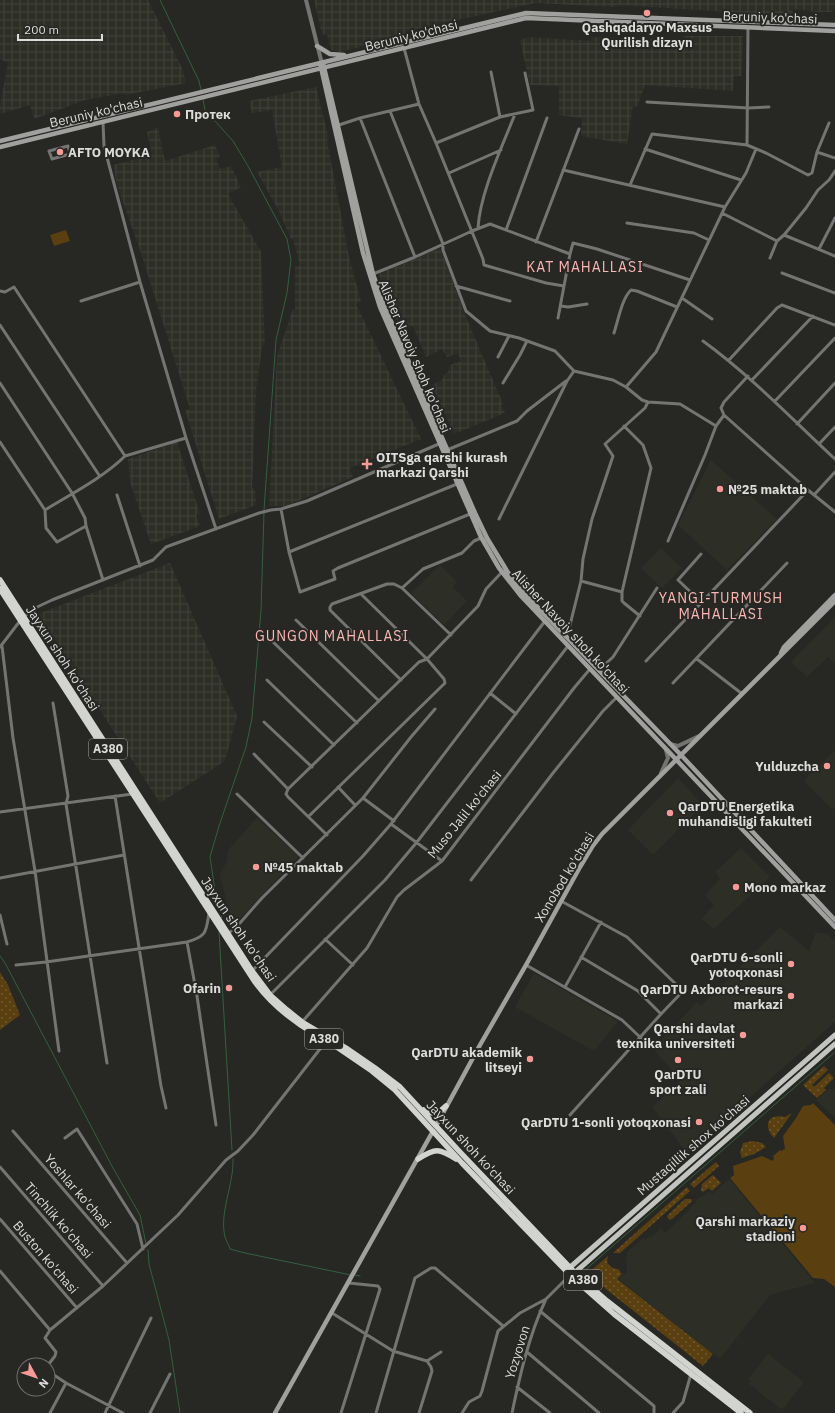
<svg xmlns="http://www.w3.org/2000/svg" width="835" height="1413" viewBox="0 0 835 1413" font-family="'IBM Plex Sans',sans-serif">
	<defs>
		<pattern id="industrial-grid" width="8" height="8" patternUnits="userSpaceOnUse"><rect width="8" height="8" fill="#2d2f26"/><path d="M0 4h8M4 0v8" fill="none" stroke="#41433b"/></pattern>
		<pattern id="green-dots" width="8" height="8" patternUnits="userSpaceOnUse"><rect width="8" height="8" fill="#5a3f10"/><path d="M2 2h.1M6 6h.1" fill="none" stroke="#715a32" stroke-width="1.8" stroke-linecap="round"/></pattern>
	</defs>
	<rect width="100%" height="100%" fill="#272724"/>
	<path fill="#2d2f26" d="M711,460L777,519L727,570L678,525Z
		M661,548L682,568L662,588L641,568Z
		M440,565L457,582L453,587L467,601L444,625L411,593Z
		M835,617V664L828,657L807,677L791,662Z
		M835,750V808L833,810L804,781Z
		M678,778L703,805L653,855L628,830Z
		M257,818L299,856L232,927L220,874L227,861L228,850Z
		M741,848L770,877L714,929L701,919L714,905L705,895L720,879L715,872Z
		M780,927L809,951L816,932L827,934L835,941V1022L687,1153L652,1107L681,1080L653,1049L697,1002L701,1006Z
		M534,973L618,1021L594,1051L515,1007Z
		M830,1088L832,1090L835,1088V1118L816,1100Z
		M729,1179L815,1283L770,1295L720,1359L618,1279L627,1272L626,1257H628L627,1252L644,1238L645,1240L650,1236L651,1237L661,1228L665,1233L690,1209L689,1208L695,1203L698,1198L703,1196L709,1191L712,1194Z
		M768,1354L804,1382L782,1410L749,1384L751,1381L748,1379Z"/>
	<path fill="url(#industrial-grid)" d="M0,0H148L183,70L186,83L125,95L124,93L85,100L34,119L30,105L0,114V106L8,63L0,59Z
		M314,0H835V8L831,12H817L793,9L792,16L619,5L613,7L535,3L407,31L404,36L340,52L331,50L327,34L322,35Z
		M685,36H743L742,76H734L733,91L645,85L640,98L638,107L633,106L627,144L581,136L582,118L559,115V86L530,85L520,40L528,37L591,41V37L684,40Z
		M316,87L329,139L327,140L349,257L361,301L356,304L421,439L350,468L353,477L286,506H269L277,356L293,309L295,310V267L300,265L293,239H291L280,213L257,172L282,167L272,110L252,113L249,101Z
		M158,128L165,161L215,145L220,157L216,159L220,169L231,166L241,187L228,194L261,252L265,345L262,346L256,391L252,488L255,489L256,505L219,519L185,410L190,409L141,253L118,188L113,165L152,155L147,132Z
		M440,248L466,317L503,404L501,405L505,413L454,434L432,385L442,380L444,375L448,372L450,365L461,361L458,353L447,357L442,349L426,357L413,326L401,331L379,274Z
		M177,442L200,514L196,515L200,526L151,544L130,482L128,459Z
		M170,563L237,716L225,761L160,803L38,614Z"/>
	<path fill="url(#green-dots)" d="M0,972L8,985L20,1015L0,1030Z
		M824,1066L828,1070L812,1085L814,1087L829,1073L834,1078L824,1088L826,1090L817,1098L803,1085Z
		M792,1113L774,1138C763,1126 767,1113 785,1117Z
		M753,1141L762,1143L766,1147L754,1154L742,1158L740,1152L743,1143Z
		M716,1162L719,1166L694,1188L690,1184Z
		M713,1175L721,1183L712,1191L709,1188L703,1192L701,1190L702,1184Z
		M687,1187L690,1191L620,1253H613Z
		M685,1199H691L692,1201L672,1219L669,1220L667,1216Z
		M608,1256L607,1262C610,1267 613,1269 618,1269L622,1274L617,1279L713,1354L703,1366L587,1274Z"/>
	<path fill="#5a3f10" d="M66,230L70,241L54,246L50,235Z
		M813,1103L835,1125V1287L824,1279L813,1278L730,1178L734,1175L733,1166L762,1156L773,1161L774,1158L773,1156L780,1150L781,1151L785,1149L783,1136L796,1118L803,1106L811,1105Z"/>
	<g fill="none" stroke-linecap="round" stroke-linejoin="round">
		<path stroke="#34603f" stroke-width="1" d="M160,0L199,81L201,90
			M203,99L205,110L233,141L248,166L287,239L291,260L287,293L276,340L264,510
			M221,919L222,915L217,904L210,857L219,826L246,747L252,718L261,610L264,513
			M219,932L232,1150
			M0,956L5,963L113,1168L140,1215L146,1244
			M233,1159C234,1185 219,1212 225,1237C226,1241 229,1245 230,1249L245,1253L351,1275
			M148,1250L149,1264L169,1340L180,1413
			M584,1271L835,1052
			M355,1275L360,1276"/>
		<path stroke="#747573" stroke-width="3" d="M404,48L419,104L436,143L483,259L484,265L546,283L564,286
			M491,72L500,117
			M647,102L748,108L769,107
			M390,111L443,244V250L466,311L490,331L519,338L555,351L574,371
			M360,118L415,257
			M103,122L104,146L140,282L186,438L216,529
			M339,125L360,118L419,104
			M436,143L500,117L533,110L525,73
			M747,145L748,27
			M68,146L70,154L52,159L49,151Z
			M645,149L741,180
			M817,152L835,158
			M563,170L725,207
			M449,173L501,150
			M630,185L652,134L747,145L766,153L808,175L812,173L817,152L829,123
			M722,213L777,241
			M627,223L694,233L709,240
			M478,228C480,193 502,147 515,114
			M506,230L547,118
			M784,235L835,256
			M536,242L579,129
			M819,249L835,218
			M770,258L777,241L784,235L806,208L818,190L829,180L835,171
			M782,273L835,293
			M373,274L415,257L472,231L490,224L570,254
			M456,286L510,301
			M0,291L5,292L14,287L125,456
			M682,298L712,319
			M81,301L140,282
			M561,306L568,307L587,304
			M558,318L570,254L573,243L597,249L690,280
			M0,325L99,475
			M614,333C618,321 622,298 631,290L637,291L677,307
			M703,341C751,376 792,419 835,459
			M498,357L509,336
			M729,360L777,308L782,305L835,325
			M752,380L813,316
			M0,383L72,493L85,518L86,526L103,580
			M503,383L520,355L527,341
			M626,387L656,352L725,207L746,173L756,149
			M775,401L835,338
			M724,415L721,408L724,402L748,376
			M797,424L835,383
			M624,426L643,445L651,468L622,592V601L624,603L640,616
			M0,442L45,510L46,528L57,542L86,526
			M819,444L835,427
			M447,450L517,421L527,411L566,381
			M117,495L140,566
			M814,495L835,472
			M281,509L289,552L300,592L335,579L333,571L338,568L470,514
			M45,510C71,494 104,477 125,456L186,438
			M499,519L567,381L574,371L613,380L626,387L642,400L648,402L680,404L716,426
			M668,541L705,455L716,426L724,415L808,490L835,512
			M289,552L457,484
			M701,554L678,580L701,602
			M581,581L622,592
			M402,588L423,569L462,553L474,541L481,538
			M296,620L379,701
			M566,636L569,629L581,581L583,559L592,519L613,456L605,444L645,408L648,402
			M272,641L357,723
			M2,646L13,738L35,871L59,1051
			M0,647L23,617L35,608L52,600L153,560L166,547L259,513L271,510L281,509L307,501L441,443
			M697,659L741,693
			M646,661L808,490
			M599,670L613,657L657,588
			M267,680L334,745
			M401,680L330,610V607L332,604L387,584H394L402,588L451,635
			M673,683L787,563
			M490,693L516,714
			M53,703L68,796L66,804L107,1063
			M264,722L312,767
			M254,754L288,789
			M338,787L355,805
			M237,794L303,858
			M115,796L161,1086L166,1108
			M363,798L394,821
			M0,812L132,794
			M309,816L445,683L444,679L427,659L361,594
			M391,824L442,861
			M327,835L288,797L286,794L288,789L419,662L427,659L478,606L486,589L502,572
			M0,878L124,855
			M471,880L553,773L603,711L617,697
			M561,901L627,937L683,991L661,1014L570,1115
			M0,915L7,944
			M228,934L240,923L262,898L363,798L411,737L435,709
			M325,939L353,965
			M187,942L197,996L216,1125
			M581,957L638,991L661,1014
			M16,965L46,962L187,942C207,936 206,932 209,913
			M526,965L622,1020L641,1038
			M252,971L363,856L391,824L545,621
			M565,987L601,922
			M270,995L385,880L417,842L568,646
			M302,1022L367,948L397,897L404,890L442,861L574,688L590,669
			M13,1131L127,1263
			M65,1138L77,1129L137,1224L143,1249
			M0,1167L103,1286
			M0,1219L77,1308
			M0,1271L50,1330
			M540,1311L654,1406V1413
			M332,1313L393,1351L427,1361L431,1367L432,1371L419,1413
			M527,1352L599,1413
			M427,1361L441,1352
			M48,1365L55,1356L56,1352L45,1338L50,1330L103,1286L178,1215L226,1160L238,1151L253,1135L327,1040
			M48,1371L66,1383L123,1413
			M517,1387L550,1413
			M50,1413L66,1383
			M105,1413L151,1318
			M150,1413L170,1374
			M341,1413L380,1289L378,1286L349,1283
			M376,1413L415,1278L431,1268H435L503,1326
			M462,1413L469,1402L480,1396L482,1391L498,1331L520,1313L546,1299L570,1275
			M512,1413C520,1375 529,1335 546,1299
			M673,1413L683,1402L691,1374"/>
		<path stroke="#747573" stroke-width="4" d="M306,0L321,60L323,63
			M670,744L678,746L699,736
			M661,773L668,758L666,750"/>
		<path stroke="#a0a19f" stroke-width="4.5" d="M317,46L330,54L344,55
			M320,63L363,253L380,307L481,537L499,568L521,596L835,927
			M323,63L373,274L383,303L475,513L487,538L507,571L522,591L681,755L835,920
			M0,141L526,13L835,25
			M0,147L526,18L835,31
			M781,653L784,647L835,595
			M436,1126L480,1045L526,965L580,867L592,847L602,834L835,601
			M275,1413L433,1131"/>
		<path stroke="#c2c4c0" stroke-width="5" d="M567,1270L835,1035
			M572,1275L835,1044"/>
		<path stroke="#d2d4d0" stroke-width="5.5" d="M0,580L252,971L270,995L287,1010L302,1022L346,1048L375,1068L400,1087L459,1151L575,1273L607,1301L750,1413
			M0,589L255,982C271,1004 291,1020 315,1034
			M328,1041L372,1071L394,1089L462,1163L571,1276L614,1314L741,1413
			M424,1110C434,1116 439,1113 446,1106
			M418,1159C435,1148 439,1148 456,1159"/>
	</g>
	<g fill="#f59b97" stroke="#272724" stroke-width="1.5">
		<circle cx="647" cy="13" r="4"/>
		<circle cx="177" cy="114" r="4"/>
		<circle cx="60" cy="152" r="4"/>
		<path d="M365 458h4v4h4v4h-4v4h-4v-4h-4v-4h4z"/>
		<circle cx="720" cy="489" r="4"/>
		<circle cx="827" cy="766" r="4"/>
		<circle cx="670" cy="813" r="4"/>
		<circle cx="256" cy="867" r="4"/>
		<circle cx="736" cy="887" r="4"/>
		<circle cx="791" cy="964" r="4"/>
		<circle cx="229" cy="988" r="4"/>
		<circle cx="791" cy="996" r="4"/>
		<circle cx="743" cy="1035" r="4"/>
		<circle cx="530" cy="1059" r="4"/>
		<circle cx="678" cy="1060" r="4"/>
		<circle cx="699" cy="1122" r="4"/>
		<circle cx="803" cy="1228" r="4"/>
	</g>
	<g text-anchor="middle" stroke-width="4" stroke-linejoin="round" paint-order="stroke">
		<g fill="#272724" stroke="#a6a6a3" stroke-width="1">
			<rect x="89" y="739" width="38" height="20" rx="3"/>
			<rect x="305" y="1029" width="38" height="20" rx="3"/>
			<rect x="564" y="1270" width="38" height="20" rx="3"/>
		</g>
		<g font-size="12" font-weight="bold" fill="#dcddda">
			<text x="108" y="753">A380</text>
			<text x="324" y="1043">A380</text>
			<text x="583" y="1284">A380</text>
		</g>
		<g font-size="13" fill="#dcddda" stroke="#272724">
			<text transform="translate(770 17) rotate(2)" y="5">Beruniy ko'chasi</text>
			<text transform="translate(411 35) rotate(-14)" y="5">Beruniy ko'chasi</text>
			<text transform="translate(96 112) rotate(-13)" y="5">Beruniy ko'chasi</text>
			<text transform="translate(415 356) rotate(67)" y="5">Alisher Navoiy shoh ko'chasi</text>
			<text transform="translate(571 631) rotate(47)" y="5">Alisher Navoiy shoh ko'chasi</text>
			<text transform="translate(63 658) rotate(57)" y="5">Jayxun shoh ko'chasi</text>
			<text transform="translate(464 814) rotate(-51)" y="5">Muso Jalil ko'chasi</text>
			<text transform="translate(564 877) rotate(-59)" y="5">Xonobod ko'chasi</text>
			<text transform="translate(239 929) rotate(56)" y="5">Jayxun shoh ko'chasi</text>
			<text transform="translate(693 1145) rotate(-41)" y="5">Mustaqillik shox ko'chasi</text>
			<text transform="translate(471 1147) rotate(47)" y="5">Jayxun shoh ko'chasi</text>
			<text transform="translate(78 1191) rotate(49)" y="5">Yoshlar ko'chasi</text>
			<text transform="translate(59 1220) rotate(49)" y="5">Tinchlik ko'chasi</text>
			<text transform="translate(46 1257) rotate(49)" y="5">Buston ko'chasi</text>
			<text transform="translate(517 1352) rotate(-73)" y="5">Yozyovon</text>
		</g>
		<g font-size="13" font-weight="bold" fill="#dcddda" stroke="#272724" text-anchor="end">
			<text x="647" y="32" text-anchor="middle">Qashqadaryo Maxsus<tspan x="647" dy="15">Qurilish dizayn</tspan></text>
			<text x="185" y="119" text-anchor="start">Протек</text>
			<text x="68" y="157" text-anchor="start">AFTO MOYKA</text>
			<text x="376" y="462" text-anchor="start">OITSga qarshi kurash<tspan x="376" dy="15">markazi Qarshi</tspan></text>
			<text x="728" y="494" text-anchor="start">№25 maktab</text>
			<text x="819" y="771">Yulduzcha</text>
			<text x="678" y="811" text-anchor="start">QarDTU Energetika<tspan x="678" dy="15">muhandisligi fakulteti</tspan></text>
			<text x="264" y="872" text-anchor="start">№45 maktab</text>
			<text x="744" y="892" text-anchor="start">Mono markaz</text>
			<text x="783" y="962">QarDTU 6-sonli<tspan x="783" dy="15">yotoqxonasi</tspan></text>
			<text x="221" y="993">Ofarin</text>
			<text x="783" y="994">QarDTU Axborot-resurs<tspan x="783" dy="15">markazi</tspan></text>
			<text x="735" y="1033">Qarshi davlat<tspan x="735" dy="15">texnika universiteti</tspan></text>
			<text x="522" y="1057">QarDTU akademik<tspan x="522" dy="15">litseyi</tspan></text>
			<text x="678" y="1079" text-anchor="middle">QarDTU<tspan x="678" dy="15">sport zali</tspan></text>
			<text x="691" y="1127">QarDTU 1-sonli yotoqxonasi</text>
			<text x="795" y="1226">Qarshi markaziy<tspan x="795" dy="15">stadioni</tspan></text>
		</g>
		<g font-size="14" letter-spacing="1" fill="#fbb7b3" stroke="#272724">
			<text x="585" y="272">KAT MAHALLASI</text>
			<text x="721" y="603">YANGI-TURMUSH<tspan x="721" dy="16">MAHALLASI</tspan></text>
			<text x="332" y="641">GUNGON MAHALLASI</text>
		</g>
	</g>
	<g transform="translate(36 1377) rotate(130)"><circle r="19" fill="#272724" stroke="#6f706d"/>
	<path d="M0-3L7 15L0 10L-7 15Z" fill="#f59b97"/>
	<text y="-6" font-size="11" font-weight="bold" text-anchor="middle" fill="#dcddda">N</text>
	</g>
	<path d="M18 34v6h84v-6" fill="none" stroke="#dcddda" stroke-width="2"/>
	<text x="24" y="34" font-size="12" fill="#dcddda" stroke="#272724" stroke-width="3" paint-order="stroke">200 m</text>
</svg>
